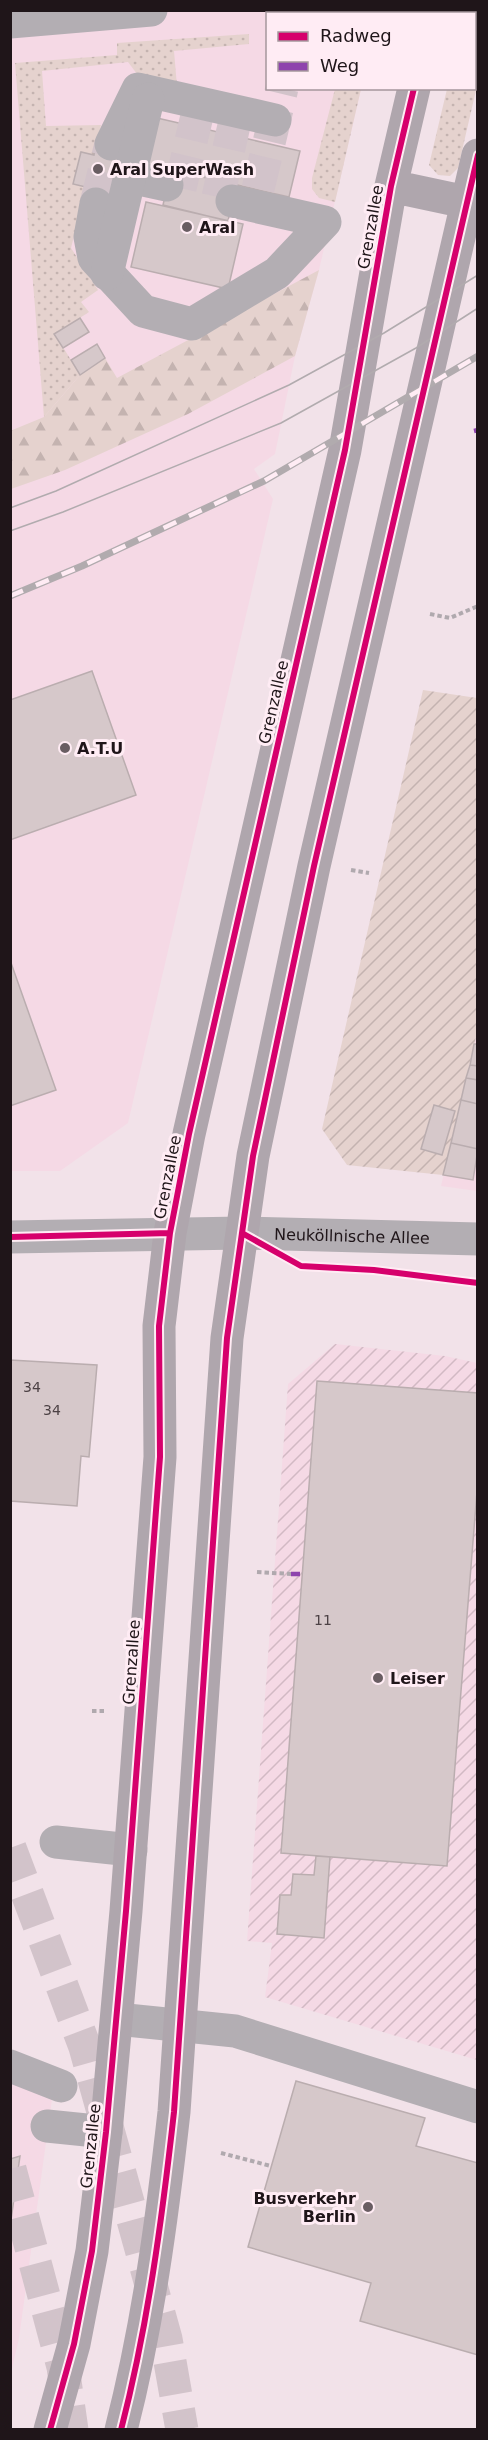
<svg xmlns="http://www.w3.org/2000/svg" width="488" height="2440" viewBox="0 0 488 2440" font-family="'DejaVu Sans',sans-serif">
	<defs>
		<pattern id="industrial-furrows" width="10" height="10" patternUnits="userSpaceOnUse" patternTransform="scale(1.5)"><rect width="10" height="10" fill="#f5d9e5"/><path d="M-1 1l2-2M0 10L10 0M9 11l2-2" fill="none" stroke="#d2b9c4"/></pattern>
		<pattern id="grass-dots" width="8" height="8" patternUnits="userSpaceOnUse" patternTransform="scale(1.5)"><rect width="8" height="8" fill="#e5d2ce"/><path d="M2 2h.1M6 6h.1" fill="none" stroke="#c4b3b0" stroke-width="1.8" stroke-linecap="round"/></pattern>
		<pattern id="forest-firs" width="22" height="20" patternUnits="userSpaceOnUse" patternTransform="scale(1.5)"><rect width="22" height="20" fill="#e5d2ce"/><path d="M5 1l3.5 6h-7zM16 11l3.5 6h-7z" fill="#c4b3b0"/></pattern>
		<pattern id="garden-furrows" width="10" height="10" patternUnits="userSpaceOnUse" patternTransform="scale(1.5)"><rect width="10" height="10" fill="#e5d2ce"/><path d="M-1 1l2-2M0 10L10 0M9 11l2-2" fill="none" stroke="#c4b3b0"/></pattern>
	</defs>
	<rect width="100%" height="100%" fill="#f2e2e9"/>
	<path fill="#f5d9e5" d="M10,11H379V14H268V88L361,89L319,270L295,356L275,454L254,469L273,499L128,1123L60,1171H10Z
		M477,1033V1191L441,1186Z
		M11,2083L52,2099L19,2338L11,2373Z"/>
	<path fill="url(#industrial-furrows)" d="M335,1344L445,1356L477,1363V2060L265,1997L272,1943L247,1941L288,1384Z"/>
	<path fill="url(#grass-dots)" d="M249,34V44L174,51L177,86L140,78L128,62L42,71L46,126L101,125L94,155L81,152L74,183L86,187L71,248L98,290L81,302L89,312L55,334L80,375L44,417L15,63L117,55V43Z
		M475,35L477,37V86L458,168L450,176L438,175L429,165L447,89L474,88Z
		M335,89H361L335,202L319,198L312,189V178Z"/>
	<path fill="url(#forest-firs)" d="M319,270L295,356L188,414L65,470L11,489L10,431L44,417L80,375L105,358L117,378Z"/>
	<path fill="url(#garden-furrows)" d="M423,690L477,698V1033L443,1175L347,1165L322,1129Z"/>
	<path fill="#d6c8ca" stroke="#baadaf" stroke-width="1.5" d="M157,118L300,151L289,197L146,164Z
		M97,141L124,147L110,207L83,200L86,187L73,184L81,152L94,155Z
		M171,170L236,184L228,221L163,205Z
		M146,202L243,224L228,289L131,267Z
		M80,318L89,332L63,348L54,334Z
		M97,344L105,358L80,375L71,360Z
		M92,671L136,795L10,840V700Z
		M10,960L56,1090L10,1106Z
		M474,1044H478V1066L470,1065Z
		M470,1065L478,1066V1080L466,1078Z
		M466,1078L478,1080V1104L461,1100Z
		M461,1100L478,1104V1149L451,1143Z
		M434,1105L455,1111L442,1155L421,1149Z
		M451,1143L478,1149L473,1180L443,1175Z
		M10,1360L97,1365L89,1457L81,1456L77,1506L10,1501Z
		M317,1381L478,1393V1479L447,1866L281,1853Z
		M316,1856L330,1857L324,1938L277,1934L280,1895H291L293,1874L314,1875Z
		M296,2081L425,2118L416,2146L478,2163V2355L360,2321L371,2283L248,2247Z
		M20,2156L10,2227V2159Z"/>
	<g fill="none" stroke-linecap="round" stroke-linejoin="round">
		<path stroke="#d2c3ca" stroke-width="33" stroke-dasharray="33 16" stroke-linecap="butt" d="M299,14L300,10
			M180,188L200,103
			M258,189L282,88
			M218,197L237,112
			M96,204L111,144"/>
		<path stroke="#d2c3ca" stroke-width="33" stroke-dasharray="33 16" stroke-linecap="butt" d="M10,1848L85,2047L166,2339L182,2430
			M10,2169L63,2367L72,2430"/>
		<path stroke="#b0a9ae" stroke-width="4" stroke-dasharray="4.5 3" stroke-linecap="butt" d="M430,614L450,618L478,606
			M351,870L369,873
			M257,1572L291,1574
			M92,1711H105
			M221,2153L271,2166"/>
		<g stroke="#b3aeb3" stroke-width="33">
			<path d="M10,22L151,10"/>
			<path d="M111,144L138,89L275,120"/>
			<path d="M130,177L167,185"/>
			<path d="M96,204L90,237L94,258L143,311L192,324L277,273L325,222L232,201"/>
			<path d="M107,274L148,99"/>
			<path id="s1" d="M10,1237L242,1233L478,1239"/>
			<path d="M56,1842L131,1850"/>
			<path d="M117,2019L235,2031L478,2107"/>
			<path d="M10,2066L61,2086"/>
			<path d="M47,2126L106,2132"/>
		</g>
		<path stroke="#afa6ad" stroke-width="33" d="M438,14L439,10
			M391,186L466,202
			M50,2430L74,2344L92,2251L106,2132L126,1911L160,1457L159,1326L170,1233L189,1134L345,450L391,186L414,88
			M121,2430C148,2325 162,2219 174,2112L227,1338L253,1156L314,866L478,155"/>
		<path stroke="#b1abae" stroke-width="1.5" d="M10,508L56,491L289,385L384,333L478,275
			M10,531L63,512L281,423L416,348L478,308"/>
		<g stroke="#b1abae" stroke-width="7">
			<path id="rail" d="M10,596L82,566L264,481L478,356"/>
		</g>
		<use href="#rail" stroke="#ffecf4" stroke-width="4.5" stroke-dasharray="14" stroke-linecap="butt"/>
		<path stroke="#8e44ad" stroke-width="4.5" stroke-dasharray="9 4.5" stroke-linecap="butt" d="M474,431L478,430
			M291,1574H302"/>
		<g stroke="#ffecf4" stroke-width="10">
			<path id="cycleway" d="M242,1233L301,1266L374,1270L478,1283
				M10,1237L170,1233
				M50,2430L74,2344L92,2251L106,2132L126,1911L160,1457L159,1326L170,1233L189,1134L345,450L391,186L414,88
				M121,2430C148,2325 162,2219 174,2112L227,1338L253,1156L314,866L478,155"/>
		</g>
		<use href="#cycleway" stroke="#d6006c" stroke-width="6"/>
	</g>
	<g fill="#695d62" stroke="#ffecf4" stroke-width="2">
		<circle cx="98" cy="169" r="6"/>
		<circle cx="187" cy="227" r="6"/>
		<circle cx="65" cy="748" r="6"/>
		<circle cx="378" cy="1678" r="6"/>
		<circle cx="368" cy="2207" r="6"/>
	</g>
	<g text-anchor="middle" stroke-width="6" stroke-linejoin="round" paint-order="stroke">
		<g font-size="14" fill="#4d4245">
			<text x="32" y="1392">34</text>
			<text x="52" y="1415">34</text>
			<text x="323" y="1625">11</text>
		</g>
		<g font-size="16" font-weight="bold" fill="#1f1519" stroke="#ffecf4" text-anchor="start">
			<text x="110" y="175">Aral SuperWash</text>
			<text x="199" y="233">Aral</text>
			<text x="77" y="754">A.T.U</text>
			<text x="390" y="1684">Leiser</text>
			<text x="356" y="2204" text-anchor="end">Busverkehr<tspan x="356" dy="18">Berlin</tspan></text>
		</g>
		<g font-size="16" fill="#1f1519" stroke="#ffecf4">
			<text transform="translate(370 227) rotate(-80)" y="6">Grenzallee</text>
			<text transform="translate(273 702) rotate(-77)" y="6">Grenzallee</text>
			<text transform="translate(167 1177) rotate(-79)" y="6">Grenzallee</text>
			<text dy="6" stroke="none"><textPath href="#s1" startOffset="342">Neuköllnische Allee</textPath></text>
			<text transform="translate(131 1662) rotate(-86)" y="6">Grenzallee</text>
			<text transform="translate(90 2146) rotate(-84)" y="6">Grenzallee</text>
		</g>
	</g>
	<rect width="488" height="2440" fill="none" stroke="#1f1519" stroke-width="24"/>
	<rect x="266" y="12" width="210" height="78" fill="#ffecf4" stroke="#a5969c" stroke-width="1.5"/>
	<rect x="278" y="32" width="30" height="9" fill="#d6006c" stroke="#a5969c" stroke-width="1.5"/>
	<text x="320" y="42" font-size="18" fill="#1f1519">Radweg</text>
	<rect x="278" y="62" width="30" height="9" fill="#8e44ad" stroke="#a5969c" stroke-width="1.5"/>
	<text x="320" y="72" font-size="18" fill="#1f1519">Weg</text>
</svg>
